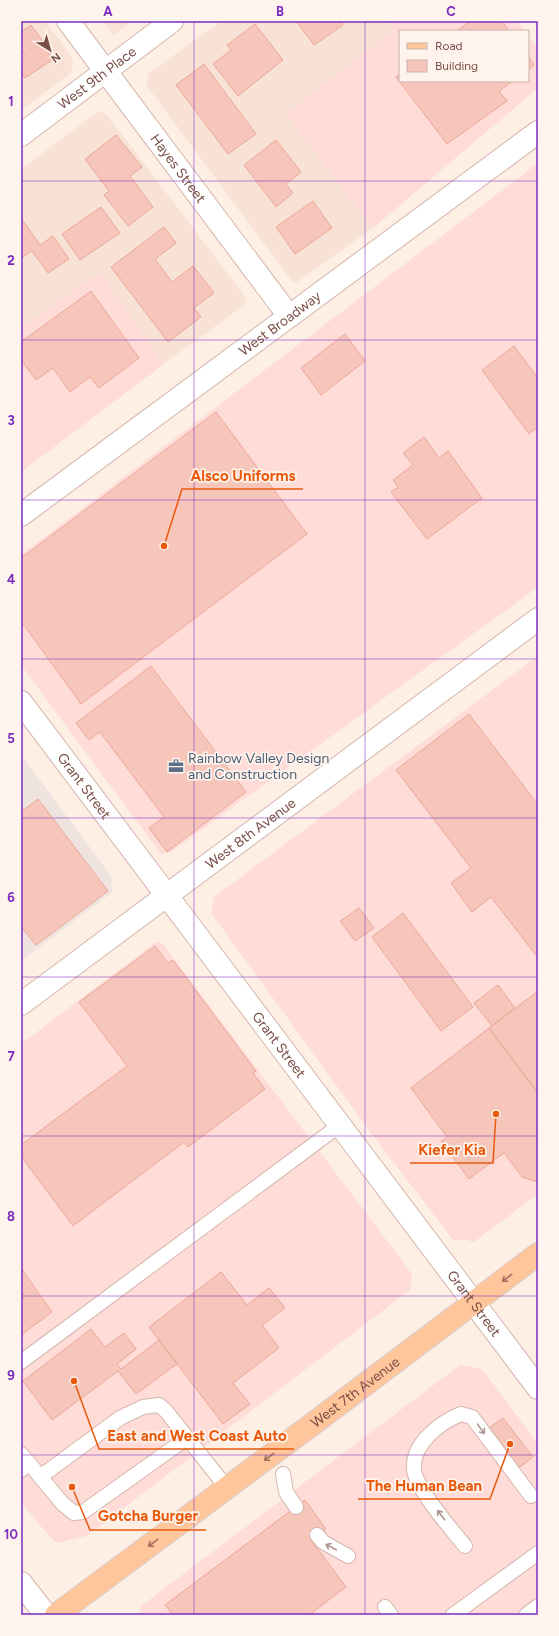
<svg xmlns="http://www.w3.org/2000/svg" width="559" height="1636" viewBox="0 0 559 1636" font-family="Figtree,sans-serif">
	<rect width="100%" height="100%" fill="#feefe5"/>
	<path fill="#f8e2d5" d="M21,21H45L70,54L73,64L71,73L21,110Z
		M102,21H132L113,35Z
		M221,21H387L394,30L285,114L373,228L296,283L291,280L147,86L148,74Z
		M97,112H102L108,116L247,299L243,306L164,364L99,273L21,329V169Z"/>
	<path fill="#ffdcd8" d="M387,21H517L525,31H400V81H528V36L538,49V88L373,228L285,114L394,30Z
		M538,163V587L171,852L161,854L21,665V555Z
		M99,272L164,364L21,472V329Z
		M538,656V1194L474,1242L463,1239L454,1241L371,1133L211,913L214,897Z
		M156,942L162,943L412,1274L410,1290L87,1536L57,1543L51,1538L21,1503V1044Z
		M460,1365L482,1369L538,1444V1615H140L141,1606Z"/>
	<path fill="#eee3df" d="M21,755L111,876L112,892L21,961Z"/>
	<path fill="#f6c6ba" stroke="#eaa799" d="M296,21H340L343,25L314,45Z
		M470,21H502L509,31H457Z
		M255,24L283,60L238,96L213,64L231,50L227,45Z
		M31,25L55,58L25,78L21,72V59L25,56L21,50V32Z
		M528,56L534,65L528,70Z
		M204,64L256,134L228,154L176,85Z
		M400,74V81H513L499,91L507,101L447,144L396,77Z
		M116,135L142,167L130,176L153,207L128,226L104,195L109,191L85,159Z
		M276,140L301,172L286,184L293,193L276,207L244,165Z
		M313,201L332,228L295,254L276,227Z
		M101,207L120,233L80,260L62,234Z
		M21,218L40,245L53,236L69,259L48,273L32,251L21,258Z
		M164,227L176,243L155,259L172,282L193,266L214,293L194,308L201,317L168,342L111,267Z
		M91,291L139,358L99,388L90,377L70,392L53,368L36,380L21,360V342Z
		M345,334L365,361L321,395L301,368Z
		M514,346L538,378V427L529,434L482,370Z
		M216,412L307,534L81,704L21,621V558Z
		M424,437L439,458L448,451L482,498L427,539L391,492L398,487L393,480L413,465L403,453Z
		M151,666L246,792L167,852L149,828L164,817L100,732L89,740L76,723Z
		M469,714L538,805V958L491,897L472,912L451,883L471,868L396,770Z
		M38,799L108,891L36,945L22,928L21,929V812Z
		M359,908L374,928L355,941L340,921Z
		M403,913L473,1007L441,1031L372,937Z
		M155,946L168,963L173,960L256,1071L253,1073L265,1089L188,1147L184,1142L73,1226L21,1156V1145L127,1066L79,1002Z
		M498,985L515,1008L492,1026L474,1003Z
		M538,991V1093L489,1028Z
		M489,1028L538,1093V1182L522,1177L504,1153L469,1179L441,1141L447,1137L411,1088Z
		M21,1268L52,1312L21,1335Z
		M221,1272L247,1305L269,1288L285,1308L262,1325L279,1348L233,1383L250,1404L223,1424L149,1327Z
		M91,1329L105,1347L124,1333L136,1349L117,1364L121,1369L159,1340L177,1364L136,1394L118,1371L52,1420L23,1381Z
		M503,1418L533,1457L516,1470L486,1430Z
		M305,1500L326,1529L311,1540L346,1587L309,1615H173L165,1605Z"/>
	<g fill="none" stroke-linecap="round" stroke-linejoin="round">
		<g stroke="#d4b6ac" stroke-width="16">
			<path id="lane" d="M21,1362L340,1125
				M21,1454L29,1463
				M21,1470L29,1463L62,1503L74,1513L83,1512L187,1438
				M283,1474L286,1492L296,1507
				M40,1477L120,1418L143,1407L159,1405L166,1411L227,1488
				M317,1535L323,1542L348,1556
				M465,1546C452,1530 415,1488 414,1469C412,1443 441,1422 461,1414L472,1417L531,1496
				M385,1607L391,1615
				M453,1615L538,1553
				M526,1615L538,1606"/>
		</g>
		<g stroke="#d4b6ac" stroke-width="24">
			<g id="street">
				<path id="s1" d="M68,21L289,316"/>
				<path id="s2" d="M21,135L172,21"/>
				<path id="s3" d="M21,515L538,132"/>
				<path id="s4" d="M21,702L538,1388"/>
				<path id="s5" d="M21,1004L538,619"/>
			</g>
		</g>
		<g stroke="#d9b6ac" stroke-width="24">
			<path id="secondary" d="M21,1583L46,1615"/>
		</g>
		<g stroke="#dacecb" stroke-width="24">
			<g id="primary">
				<path id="s6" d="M56,1615L318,1420L538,1254"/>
			</g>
		</g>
		<use href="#lane" stroke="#fff" stroke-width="14"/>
		<use href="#street" stroke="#fff" stroke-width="22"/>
		<use href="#secondary" stroke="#fff" stroke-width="22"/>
		<use href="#primary" stroke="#ffc59b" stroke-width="22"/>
	</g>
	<defs><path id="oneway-shaft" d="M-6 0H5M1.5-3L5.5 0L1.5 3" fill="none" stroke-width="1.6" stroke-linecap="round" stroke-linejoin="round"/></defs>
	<g stroke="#a27260">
		<use href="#oneway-shaft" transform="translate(507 1278) rotate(143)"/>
		<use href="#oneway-shaft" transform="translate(269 1457) rotate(143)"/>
		<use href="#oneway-shaft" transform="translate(153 1543) rotate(143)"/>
	</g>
	<g stroke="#af9591">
		<use href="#oneway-shaft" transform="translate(481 1429) rotate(54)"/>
		<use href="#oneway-shaft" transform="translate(441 1515) rotate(-127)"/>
		<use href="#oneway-shaft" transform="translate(331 1547) rotate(-152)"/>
	</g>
	<path fill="none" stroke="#7b2cbf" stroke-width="1" stroke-opacity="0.55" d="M194,21V1615M365,21V1615M21,181H538M21,340H538M21,500H538M21,659H538M21,818H538M21,977H538M21,1136H538M21,1296H538M21,1455H538"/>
	<defs>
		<g id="office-bare" transform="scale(1.2)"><path d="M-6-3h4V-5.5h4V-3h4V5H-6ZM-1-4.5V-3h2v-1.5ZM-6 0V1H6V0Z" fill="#5c6f8a" stroke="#fff4ed" stroke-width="2.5" paint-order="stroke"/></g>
	</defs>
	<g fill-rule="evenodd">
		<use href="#office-bare" x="176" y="766"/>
	</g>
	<g text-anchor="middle" stroke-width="3.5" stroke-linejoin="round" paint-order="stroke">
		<g font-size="14" fill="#7a4f47" stroke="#fff4ed">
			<text dy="5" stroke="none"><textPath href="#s2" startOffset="95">West 9th Place</textPath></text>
			<text dy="5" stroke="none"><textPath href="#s1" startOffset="184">Hayes Street</textPath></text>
			<text dy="5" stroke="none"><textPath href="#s3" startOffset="322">West Broadway</textPath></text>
			<text dy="5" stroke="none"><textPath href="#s4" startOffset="105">Grant Street</textPath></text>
			<text dy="5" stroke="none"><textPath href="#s5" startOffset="286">West 8th Avenue</textPath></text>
			<text dy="5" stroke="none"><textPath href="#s4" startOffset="429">Grant Street</textPath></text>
			<text dy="5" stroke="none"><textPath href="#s4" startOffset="753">Grant Street</textPath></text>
			<text dy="5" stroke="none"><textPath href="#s6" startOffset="373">West 7th Avenue</textPath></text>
		</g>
		<g font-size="14" fill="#4e5e75" stroke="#fff4ed" text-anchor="start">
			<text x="188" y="763">Rainbow Valley Design<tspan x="188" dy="16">and Construction</tspan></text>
		</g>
	</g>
	<path fill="none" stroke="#e8590c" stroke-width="1.5" d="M164 546L182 489H303M496 1114L493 1163H410M74 1381L99 1449H294M510 1444L490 1499H358M72 1487L90 1530H206"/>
	<g fill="#e8590c" stroke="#fff4ed" stroke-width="1.5">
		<circle cx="164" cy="546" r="4"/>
		<circle cx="496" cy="1114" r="4"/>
		<circle cx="74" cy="1381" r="4"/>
		<circle cx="510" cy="1444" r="4"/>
		<circle cx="72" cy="1487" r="4"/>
	</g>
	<g font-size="15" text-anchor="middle" font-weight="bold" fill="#e8590c" stroke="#fff4ed" stroke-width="3.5" stroke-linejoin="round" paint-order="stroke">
		<text x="243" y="481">Alsco Uniforms</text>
		<text x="452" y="1155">Kiefer Kia</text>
		<text x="197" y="1441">East and West Coast Auto</text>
		<text x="424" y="1491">The Human Bean</text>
		<text x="148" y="1521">Gotcha Burger</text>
	</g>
	<rect width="559" height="1636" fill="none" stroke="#fff4ed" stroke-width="44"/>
	<rect x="399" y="30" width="130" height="52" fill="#fff4ed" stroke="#cab2ab"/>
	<rect x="407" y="43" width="20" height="6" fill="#ffc59b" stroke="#cab2ab"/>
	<text x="435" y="50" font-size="12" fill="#7a4f47">Road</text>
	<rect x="407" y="60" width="20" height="12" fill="#f6c6ba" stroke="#cab2ab"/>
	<text x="435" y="70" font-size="12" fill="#7a4f47">Building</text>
	<g transform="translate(50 50) rotate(143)" stroke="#fff4ed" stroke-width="3" paint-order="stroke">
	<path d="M0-3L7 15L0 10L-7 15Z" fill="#7a4f47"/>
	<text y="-6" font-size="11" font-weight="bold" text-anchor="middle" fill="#7a4f47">N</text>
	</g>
	<rect x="22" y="22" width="515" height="1592" fill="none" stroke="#7b2cbf" stroke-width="1.5"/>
	<g font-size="13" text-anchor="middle" font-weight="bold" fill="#7b2cbf">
		<text x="108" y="16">A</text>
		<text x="280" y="16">B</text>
		<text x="451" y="16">C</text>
		<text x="11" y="106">1</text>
		<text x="11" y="265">2</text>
		<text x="11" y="425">3</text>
		<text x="11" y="584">4</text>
		<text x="11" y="743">5</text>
		<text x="11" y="902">6</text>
		<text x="11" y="1061">7</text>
		<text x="11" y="1221">8</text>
		<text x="11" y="1380">9</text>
		<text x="11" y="1539">10</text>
	</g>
</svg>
